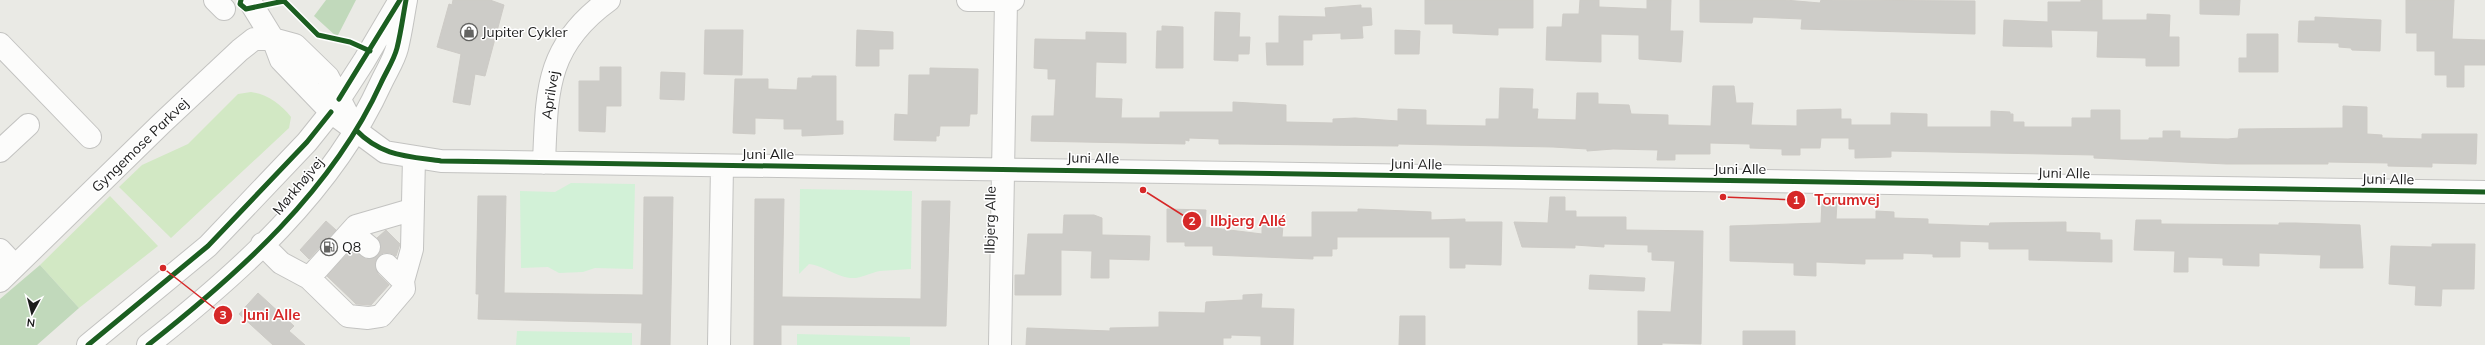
<svg xmlns="http://www.w3.org/2000/svg" width="2485" height="345" viewBox="0 0 2485 345" font-family="Mulish,sans-serif">
	<rect width="100%" height="100%" fill="#eaeae5"/>
	<path fill="#d2e8c4" d="M251,92C267,94 281,104 291,117L289,128L171,238L119,187L142,165L188,144L238,94Z
		M110,196L158,246L79,308L40,265Z"/>
	<path fill="#c1d9bb" d="M326,0H356L337,37L314,16Z
		M40,265L79,308L37,345H0V299Z"/>
	<path fill="#d2f1d7" d="M571,183L635,184L633,269L595,268L583,272L559,273L548,267L521,268L520,191L555,192Z
		M800,189L912,191L911,269C901,270 890,270 880,271C869,273 861,279 850,278C835,276 824,266 809,264L799,274Z
		M517,331L632,333V345H516Z
		M797,334L910,337V345H797Z"/>
	<path fill="#cdccc8" stroke="#cdcbc6" d="M453,0H490L504,5L485,76L475,74L470,105L453,102L461,54L437,47L449,4L452,5Z
		M1425,0H1533V28H1498V35L1453,33V24H1425Z
		M1580,0H1599V7L1647,9V0H1671L1670,31H1683L1681,62L1639,59V35L1601,34V62L1546,60L1547,27H1562L1563,14H1579Z
		M1700,0H1785L1820,3L1821,0L1975,1V34L1801,29L1802,19L1753,17L1752,23L1700,22Z
		M2081,0H2102V20H2147V14L2170,15L2169,37H2179V66H2146V58L2097,57L2098,31L2051,30L2052,47L2003,46L2004,20L2048,22V2H2081Z
		M2200,0H2240L2239,15L2200,14Z
		M2406,0H2454L2452,39L2485,40V65H2464V87H2447V75H2435V51H2417V33H2406Z
		M1361,5V8H1371L1372,25L1362,26L1363,38L1341,39V33L1312,34V40H1303V65H1267L1266,43H1279V16L1326,17L1325,8Z
		M1215,12L1240,13L1239,37H1250L1249,54H1238V61L1214,60Z
		M2315,17L2381,20L2380,51L2352,50L2351,48L2339,47V43L2298,42L2299,21H2315Z
		M1162,26L1183,27V68H1156L1157,31H1162Z
		M705,30H743L742,75L704,74Z
		M857,30L893,32V49H879V66H856Z
		M1395,30L1420,31L1419,54H1395Z
		M1086,32L1126,33V63L1096,62L1095,98L1122,99L1121,118H1160V112H1233V102L1286,105V122L1333,123V119L1355,118L1398,121V109L1426,110V125L1486,126V119H1499L1500,88L1533,89L1532,109H1538L1537,119L1576,120L1577,93H1598V104L1629,105L1631,114L1668,115V125L1711,126L1713,86H1734L1736,103H1753L1751,125L1797,126V110L1841,109V119H1851V125H1891V113L1927,114V127H1991V111L2010,112V114H2013V122H2024V127H2072V118H2091V110H2120V140H2149V138H2163V131H2180V138L2228,139L2238,138L2239,129L2343,128V106L2367,107V134L2382,135V138L2422,139V134H2477L2476,164L2432,163V167L2388,166V163L2328,162V164H2227L2094,158V155L1891,151V157L1855,158V149H1849V138H1821L1820,148H1800V155H1782V149L1750,148V144L1710,143V154H1675V160H1657L1658,150L1613,149L1587,151V149L1553,147L1398,144V146L1238,144H1219V139L1189,138V141L1185,140V144L1031,141L1032,116H1054L1056,79H1048V69L1034,68L1035,39L1086,40Z
		M2247,34H2278V72H2239V58H2247Z
		M600,67H621V106H606L605,132L579,131V81H600Z
		M930,68L978,69L977,114H970L969,126H940L939,136H936V141L894,140L895,114L908,115L909,75H930Z
		M661,72L685,73L684,100L660,99Z
		M812,76H836V121H843V134L802,136V129H784V119L755,118V134L733,133L735,79H768V89L797,90L798,78H812Z
		M478,196H506L504,293L643,295L644,197H673L670,345H641L642,323L478,319L479,294H476Z
		M1550,197H1565V211H1576V217H1626V230L1703,231L1701,344L1662,343V345H1638V311L1671,312L1675,261L1652,260V252H1648V245L1604,244V247L1575,245V248L1522,247L1514,222L1548,223Z
		M755,199H784L782,297L921,299L922,201H950L946,326L781,325V345H754Z
		M1822,201L1837,202L1836,219H1876V211L1894,212V218L1928,219V224L1989,226L1990,223L2066,222V232L2100,233V240H2112V262L2029,260V249H1989V242L1960,241V257H1933V254L1903,253V259H1865V264L1816,262V276L1794,275V263L1730,261V226L1821,223Z
		M1167,209L1206,210L1205,227L1262,234V224L1283,225L1282,237H1312V212H1358V209L1431,212V220L1465,219V222H1502L1501,265L1465,264V268H1450V237H1337V249H1332V256H1313V259L1213,255V246H1185V242H1167Z
		M1064,215H1094L1102,218V235L1150,236L1149,260L1109,259V278H1091L1092,251L1061,250V295H1015V275H1025L1028,234H1063Z
		M2136,220H2161V224L2279,225V223H2295L2360,225L2363,268H2320L2321,255L2259,253V266L2223,265V258L2188,257V272H2174L2175,251L2134,250Z
		M326,221L336,230L309,259L300,250Z
		M386,230L400,244L396,256L390,253H383L375,262L378,274L389,285L371,305L356,304L327,276L352,249L366,259L378,255L381,249L377,238Z
		M2432,244H2475L2474,289H2442L2441,306L2415,305L2416,286L2389,284L2391,246L2432,247Z
		M1590,275L1645,278L1644,291L1589,289Z
		M258,293L294,326L289,331L305,345H273L239,314Z
		M1262,294L1261,308L1294,309L1293,345H1261V336L1231,335V338H1223V345H1026L1027,328L1110,331V328L1159,327V312L1205,313L1206,302L1243,300V295Z
		M1400,316H1425V345H1399Z
		M1743,331H1795V345H1743Z"/>
	<g fill="none" stroke-linecap="round" stroke-linejoin="round">
		<g stroke="#c3c3c1" stroke-width="24">
			<path id="minor" d="M215,0L224,9
				M249,0L273,39L281,60L331,112L385,152L441,161L2485,192
				M968,0H1013
				M0,44L90,137
				M0,151L28,125
				M544,163C547,92 545,46 609,0
				M351,232L369,247
				M262,244L281,263L309,278L348,316L368,318L381,316L404,289L403,281L412,249L414,157
				M0,250L15,266
				M387,265L403,281
				M309,278L356,226L411,210
				M0,281L162,123L240,50L254,39H273L295,45L328,77L354,127
				M88,345L208,246L307,142L331,112L364,61L400,0
				M148,345C238,274 332,191 381,83C386,72 394,60 397,48C401,32 403,16 406,0
				M719,345L722,166
				M1000,345L1006,0"/>
		</g>
		<use href="#minor" stroke="#fcfcfb" stroke-width="22"/>
		<g stroke="#fff" stroke-width="8">
			<path id="cycleway" d="M241,0L240,4L246,9L284,1L318,35L350,42L370,51
				M339,99L400,0
				M356,130C381,156 406,156 441,161L2485,192
				M88,345L208,246L307,142L331,112
				M148,345C238,274 332,191 381,83C386,72 394,60 397,48C401,32 403,16 406,0"/>
		</g>
		<use href="#cycleway" stroke="#1b5e20" stroke-width="5"/>
	</g>
	<defs>
		<g id="shop-ring" transform="scale(0.9)"><circle r="9.5" fill="#fff" stroke="#646462" stroke-width="1.5"/><path d="M-5-2.5h2.3a2.7 3.5 0 0 1 5.4 0H5L5.5 6h-11ZM-1.5-2.5h3a1.5 2.3 0 0 0-3 0Z" fill="#646462"/></g>
		<g id="fuel-ring" transform="scale(0.9)"><circle r="9.5" fill="#fff" stroke="#646462" stroke-width="1.5"/><path d="M-5.5-6h7V0h2V4h1.3V-2.5L3-4.5l.8-.8L6-3V5H2.5V1h-1V6h-7ZM-4.2-4.7v3.2H.2V-4.7Z" fill="#646462"/></g>
	</defs>
	<g fill-rule="evenodd">
		<use href="#shop-ring" x="469" y="32"/>
		<use href="#fuel-ring" x="329" y="247"/>
	</g>
	<g text-anchor="middle" stroke-width="3" stroke-linejoin="round" paint-order="stroke">
		<g font-size="14" fill="#1c1c1c" stroke="#fff" text-anchor="start">
			<text x="482" y="37">Jupiter Cykler</text>
			<text x="342" y="252">Q8</text>
		</g>
		<g font-size="14" fill="#1c1c1c" stroke="#fff">
			<text transform="translate(550 95) rotate(-81)" y="5">Aprilvej</text>
			<text transform="translate(140 145) rotate(-44)" y="5">Gyngemose Parkvej</text>
			<text x="768" y="159">Juni Alle</text>
			<text transform="translate(1093 158) rotate(1)" y="5">Juni Alle</text>
			<text transform="translate(1416 164) rotate(1)" y="5">Juni Alle</text>
			<text x="1740" y="174">Juni Alle</text>
			<text transform="translate(2064 173) rotate(1)" y="5">Juni Alle</text>
			<text transform="translate(2388 179) rotate(1)" y="5">Juni Alle</text>
			<text transform="translate(298 186) rotate(-50)" y="5">Mørkhøjvej</text>
			<text transform="translate(990 220) rotate(-89)" y="5">Ilbjerg Alle</text>
		</g>
	</g>
	<path fill="none" stroke="#d62828" stroke-width="1.5" d="M1723 197L1796 200M1143 190L1192 221M163 268L223 315"/>
	<g fill="#d62828" stroke="#fff" stroke-width="1.5">
		<circle cx="1723" cy="197" r="4"/>
		<circle cx="1143" cy="190" r="4"/>
		<circle cx="163" cy="268" r="4"/>
		<circle cx="1796" cy="200" r="10"/>
		<circle cx="1192" cy="221" r="10"/>
		<circle cx="223" cy="315" r="10"/>
	</g>
	<g font-size="12" text-anchor="middle" font-weight="bold" fill="#fff">
		<text x="1796" y="204">1</text>
		<text x="1192" y="225">2</text>
		<text x="223" y="319">3</text>
	</g>
	<g font-size="15" text-anchor="middle" font-weight="bold" fill="#d62828" stroke="#fff" stroke-width="3" stroke-linejoin="round" paint-order="stroke">
		<text x="1847" y="205">Torumvej</text>
		<text x="1248" y="226">Ilbjerg Allé</text>
		<text x="271" y="320">Juni Alle</text>
	</g>
	<g transform="translate(32 313) rotate(187)" stroke="#ffffff" stroke-width="3" paint-order="stroke">
	<path d="M0-3L7 15L0 10L-7 15Z" fill="#1c1c1c"/>
	<text y="-6" font-size="11" font-weight="bold" text-anchor="middle" fill="#1c1c1c">N</text>
	</g>
</svg>
